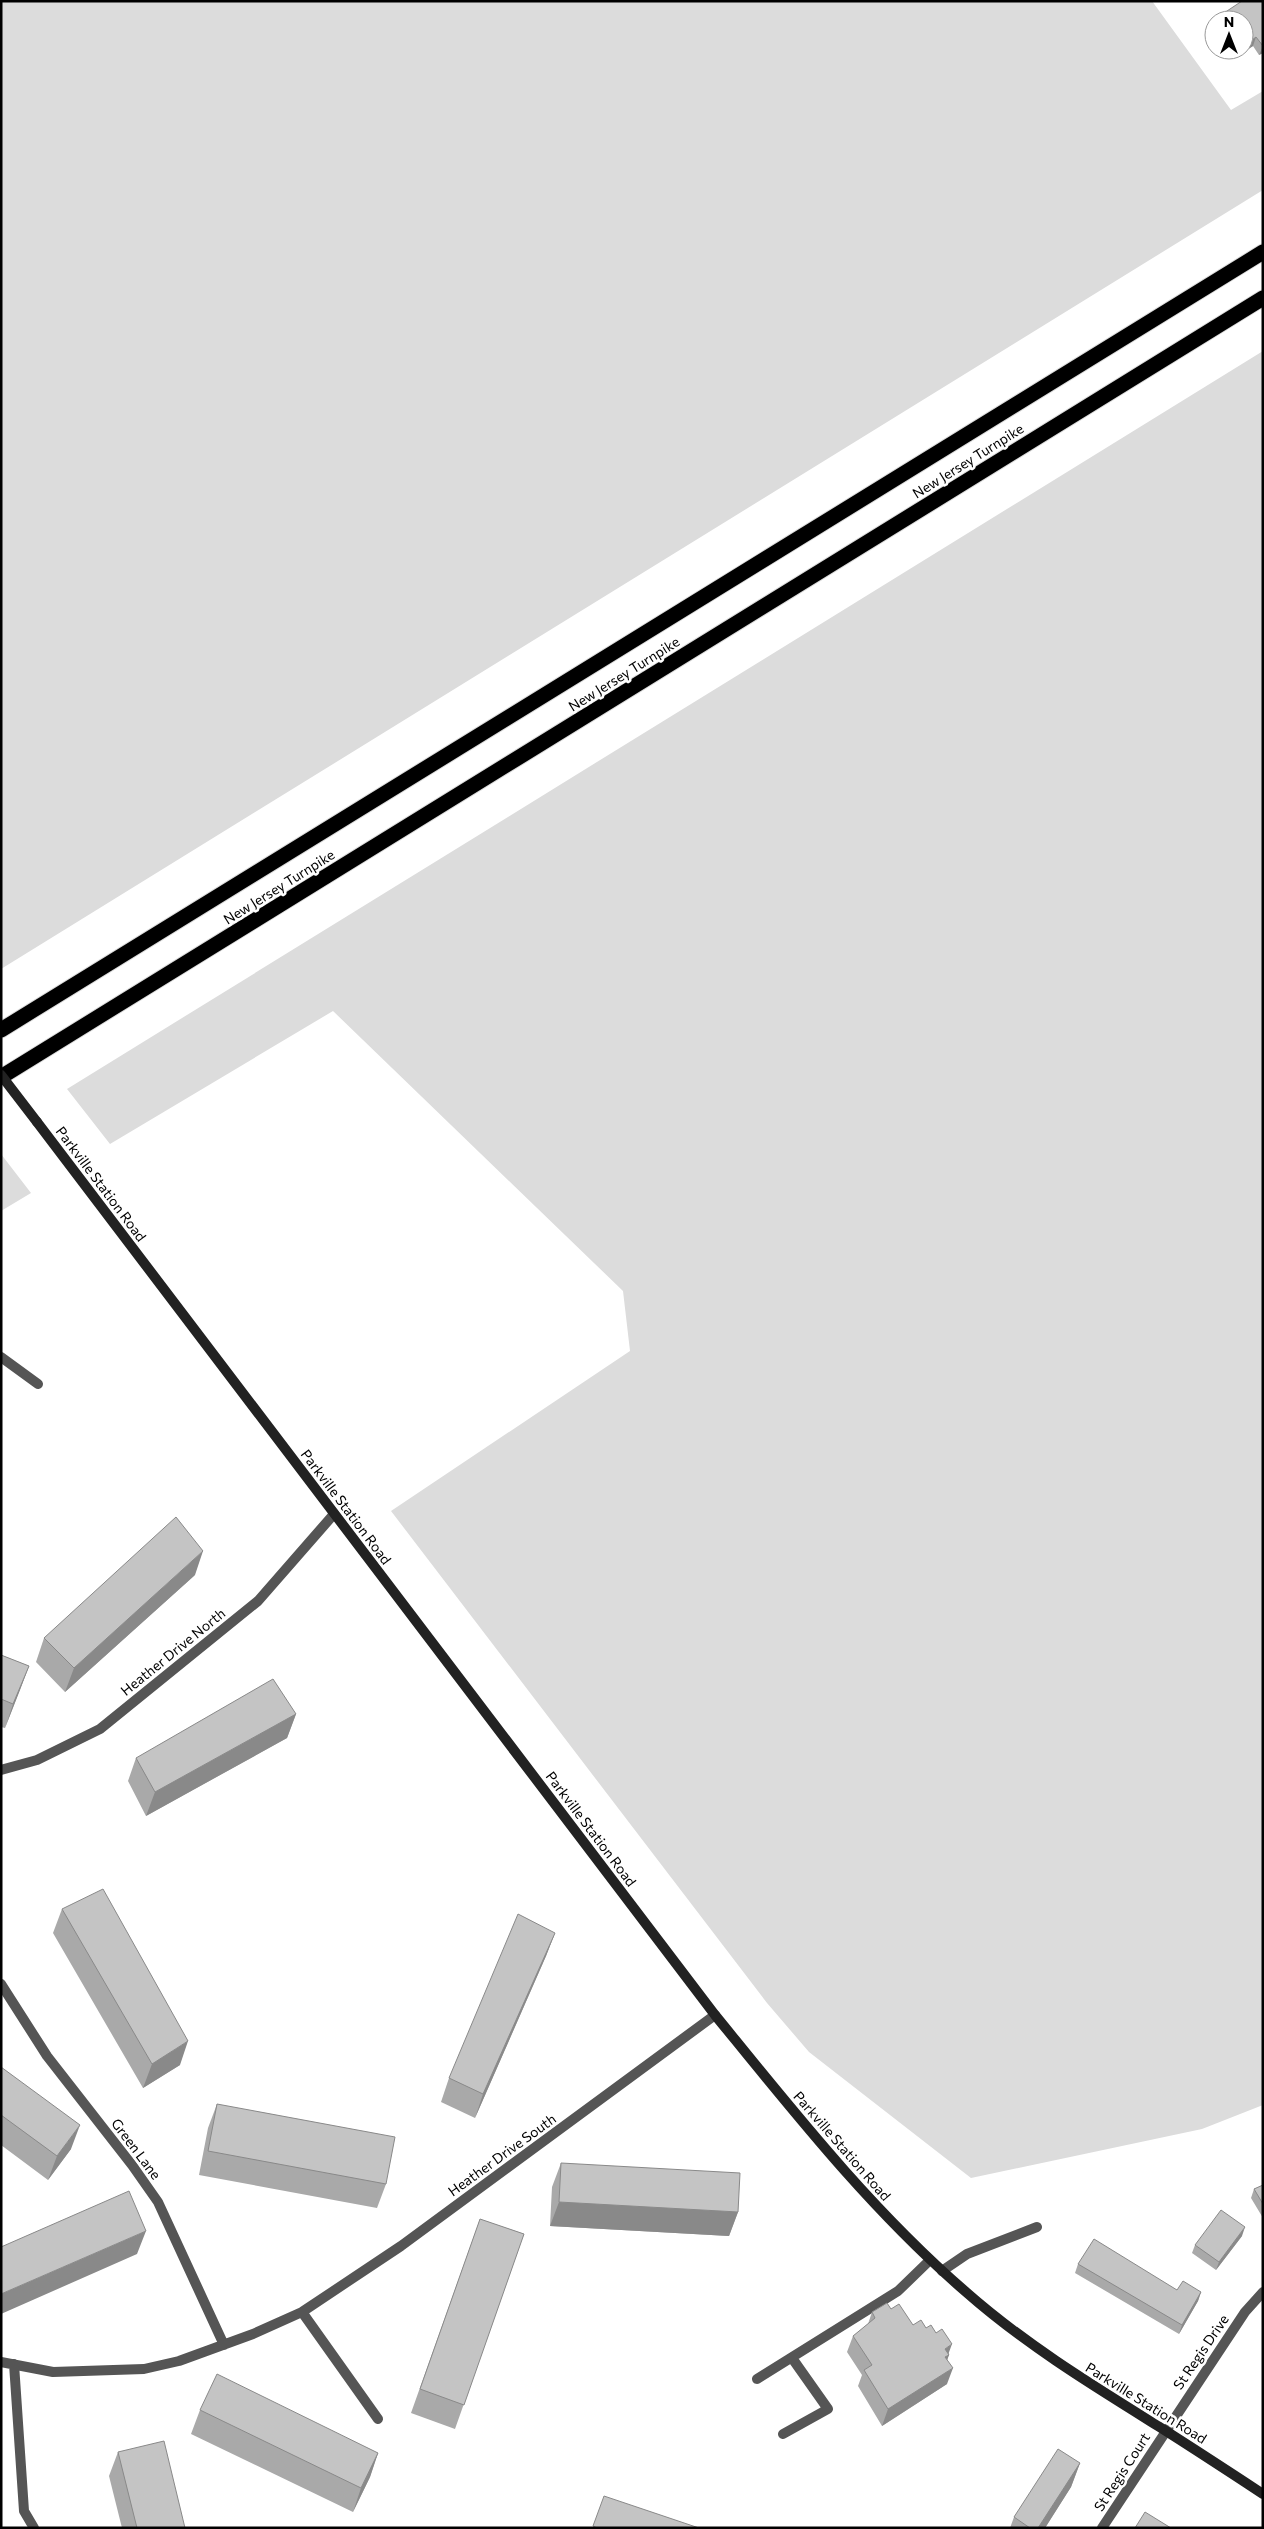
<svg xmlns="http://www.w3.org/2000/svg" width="1264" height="2529" viewBox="0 0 1264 2529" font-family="Commissioner,sans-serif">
	<rect width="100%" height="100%" fill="#fff"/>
	<path fill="#dcdcdc" d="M1,1H1152L1231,110L1263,91V190L1,969Z
		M1263,351V2105L1202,2129L971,2178L809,2052L767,2003L391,1511L630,1351L623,1291L333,1011L110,1144L67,1089Z
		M1,1154L31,1193L1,1211Z"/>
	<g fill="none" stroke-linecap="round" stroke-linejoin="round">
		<g stroke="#dbdbdb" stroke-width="17">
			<path id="motorway" d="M1,1030L1263,252
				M1,1077L1263,298"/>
		</g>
		<path stroke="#555" stroke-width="10" d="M942,2271L967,2254L1037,2227
			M757,2379L898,2291L930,2260
			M783,2434L828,2409L792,2358"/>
		<path stroke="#555" stroke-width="10" d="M1,1357L38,1384
			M1,1770L37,1760L100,1729L258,1601L334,1514
			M1,1984L47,2056L132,2165L158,2202L224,2345
			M302,2312L378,2419
			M1,2362L53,2372L144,2369L179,2361L253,2334L302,2312L401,2246L715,2015
			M14,2364L24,2511L34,2528
			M1102,2528L1245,2312L1263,2292"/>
		<path stroke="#222" stroke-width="10" d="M37,1122L715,2015C794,2112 871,2210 966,2292C1025,2344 1092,2385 1158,2426C1193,2448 1228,2471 1263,2494"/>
		<use href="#motorway" stroke="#000" stroke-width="15"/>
		<path stroke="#222" stroke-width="10" d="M1,1075L37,1122"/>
	</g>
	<path fill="#a9a9a9" d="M1263,1V53L1259,55L1253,46L1239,55L1236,50H1244V20H1220L1221,15Z
		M195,1575L65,1692L36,1662L44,1638Z
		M1,1655L29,1666L5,1728L1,1727Z
		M296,1714L287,1738L146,1816L128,1781L136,1758Z
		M62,1909L180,2065L143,2088L53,1933Z
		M555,1933L546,1956L475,2118L441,2102L449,2078Z
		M1,2067L71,2149L48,2180L1,2145Z
		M217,2104L386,2184L377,2208L199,2175L208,2128Z
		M561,2163L738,2212L729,2236L550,2226L552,2187Z
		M1263,2185V2218L1251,2198L1254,2189Z
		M480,2219L524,2234L455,2429L411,2413Z
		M1242,2236L1216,2270L1192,2253L1195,2245Z
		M1078,2264L1177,2290L1201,2292L1198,2301L1179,2334L1075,2273Z
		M891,2309L913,2325L926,2328L936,2333L949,2354L947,2360V2384L882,2426L858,2386L862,2375L847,2352L853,2336L868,2324L872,2312Z
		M200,2410L378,2453L370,2477L353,2512L191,2434Z
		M118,2452L185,2528H122L109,2476Z
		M1080,2463L1071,2487L1045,2528H1010L1014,2517Z"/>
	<path fill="#898989" d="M1256,37L1253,46L1239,55L1241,50H1244V46Z
		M1263,46V53L1259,55Z
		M203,1551L195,1575L65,1692L74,1668Z
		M29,1666L20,1690L5,1728L13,1704Z
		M296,1714L287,1738L146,1816L155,1792Z
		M555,1933L546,1956L475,2118L483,2094Z
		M188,2041L180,2065L143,2088L152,2064Z
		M80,2125L71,2149L48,2180L57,2156Z
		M559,2202L738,2212L729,2236L550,2226Z
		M1245,2227L1242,2236L1216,2270L1219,2262Z
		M146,2231L137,2254L1,2314V2294Z
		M1201,2292L1198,2301L1179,2334L1182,2325Z
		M952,2344L948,2355H949L943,2371L945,2349Z
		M953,2368L947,2384L882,2426L888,2409Z
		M378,2453L370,2477L353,2512L361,2488Z
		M1080,2463L1071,2487L1045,2528H1038Z"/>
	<path fill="#c4c4c4" stroke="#898989" d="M1242,1H1263V46L1256,37L1244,46V20H1224L1221,15Z
		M176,1517L203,1551L74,1668L44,1638Z
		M1,1655L29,1666L13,1704L1,1699Z
		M273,1679L296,1714L155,1792L136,1758Z
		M103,1889L188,2041L152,2064L62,1909Z
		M518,1914L555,1933L483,2094L449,2078Z
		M1,2067L80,2125L57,2156L1,2115Z
		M217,2104L395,2137L386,2184L208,2151Z
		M561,2163L740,2173L738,2212L559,2202Z
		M1263,2185V2204L1254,2189Z
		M129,2191L146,2231L1,2294V2247Z
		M1221,2210L1245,2227L1219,2262L1195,2245Z
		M480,2219L524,2234L464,2405L420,2389Z
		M1094,2239L1177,2290L1183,2281L1201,2292L1182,2325L1078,2264Z
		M887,2303L891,2309L899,2304L913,2325L921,2320L926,2328L931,2325L936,2333L942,2329L952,2344L945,2349L949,2355L945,2357L953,2368L888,2409L864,2370L872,2365L853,2336L875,2318L872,2312Z
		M217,2374L378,2453L361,2488L200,2410Z
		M164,2441L185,2528H137L118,2452Z
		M1058,2449L1080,2463L1038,2528H1030L1014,2517Z
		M604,2496L699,2528H597L593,2526Z
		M1145,2512L1171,2528H1135Z"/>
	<g text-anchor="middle" stroke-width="5" stroke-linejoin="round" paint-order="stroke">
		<g font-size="14" fill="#000" stroke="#fff">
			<text transform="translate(968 461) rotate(-32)" y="5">New Jersey Turnpike</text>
			<text transform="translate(624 674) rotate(-32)" y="5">New Jersey Turnpike</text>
			<text transform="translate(279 887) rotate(-32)" y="5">New Jersey Turnpike</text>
			<text transform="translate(101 1184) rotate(53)" y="5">Parkville Station Road</text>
			<text transform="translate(346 1507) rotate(53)" y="5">Parkville Station Road</text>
			<text transform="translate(173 1652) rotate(-39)" y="5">Heather Drive North</text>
			<text transform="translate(591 1829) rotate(53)" y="5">Parkville Station Road</text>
			<text transform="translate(842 2146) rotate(49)" y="5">Parkville Station Road</text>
			<text transform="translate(136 2149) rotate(53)" y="5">Green Lane</text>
			<text transform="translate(502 2155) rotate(-36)" y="5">Heather Drive South</text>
			<text transform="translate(1201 2352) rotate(-56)" y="5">St Regis Drive</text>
			<text transform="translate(1146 2403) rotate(32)" y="5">Parkville Station Road</text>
			<text transform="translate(1122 2472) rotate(-57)" y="5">St Regis Court</text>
		</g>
	</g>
	<rect width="1264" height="2529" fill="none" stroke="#000000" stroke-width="5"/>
	<g transform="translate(1229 35)"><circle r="24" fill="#ffffff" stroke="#999999"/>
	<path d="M0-4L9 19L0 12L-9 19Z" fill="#000000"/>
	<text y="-8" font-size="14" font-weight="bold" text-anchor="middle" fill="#000000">N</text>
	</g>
</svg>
